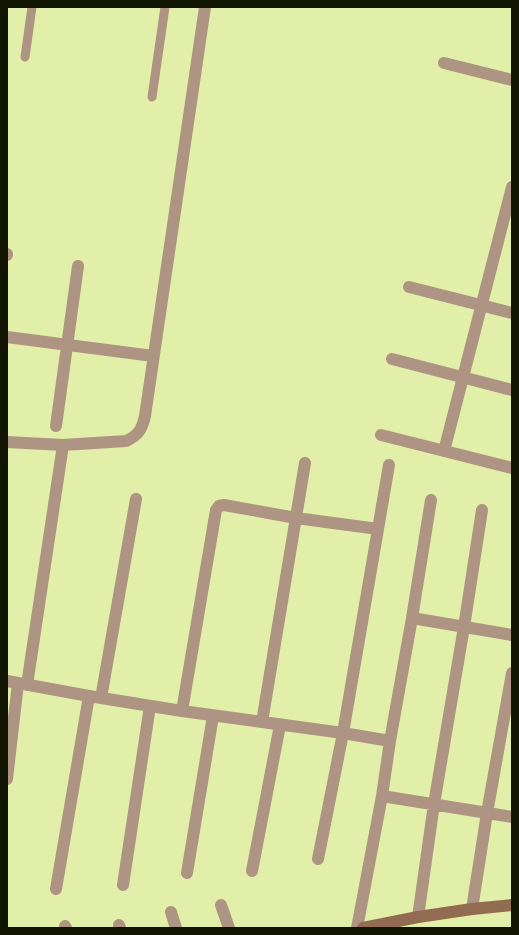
<svg xmlns="http://www.w3.org/2000/svg" width="519" height="935" viewBox="0 0 519 935" font-family="'Noto Sans',sans-serif">
	<rect width="100%" height="100%" fill="#e2efa8"/>
	<g fill="none" stroke-linecap="round" stroke-linejoin="round">
		<path stroke="#ae9482" stroke-width="9" d="M25,57L32,7
			M152,97L165,7"/>
		<path stroke="#ae9482" stroke-width="12" d="M444,63L512,80
			M7,255V254
			M409,287L512,313
			M7,337L153,356
			M392,359L512,390
			M56,426L78,266
			M381,435L512,468
			M7,442L63,445L126,441C139,435 142,429 145,416L205,7
			M444,451L512,187
			M412,618L431,500
			M7,681L18,683L89,696L182,711L343,733L390,741L382,796L357,928
			M27,685L63,445
			M101,698L136,499
			M182,711L216,510L219,506L224,505L296,518L378,529
			M262,722L305,463
			M390,741L412,618L512,635
			M7,779L18,683
			M382,796L512,817
			M318,859L343,733L389,465
			M252,871L280,725
			M187,873L213,716
			M123,885L150,706
			M56,889L89,696
			M221,905L229,928
			M472,909L487,813L512,673
			M171,912L176,928
			M418,917L434,804L464,627L482,510
			M119,925L120,928
			M65,926L66,928"/>
		<path stroke="#926c51" stroke-width="12" d="M363,928L418,917L472,909L512,905"/>
	</g>
	<rect width="519" height="935" fill="none" stroke="#111400" stroke-width="16"/>
</svg>
